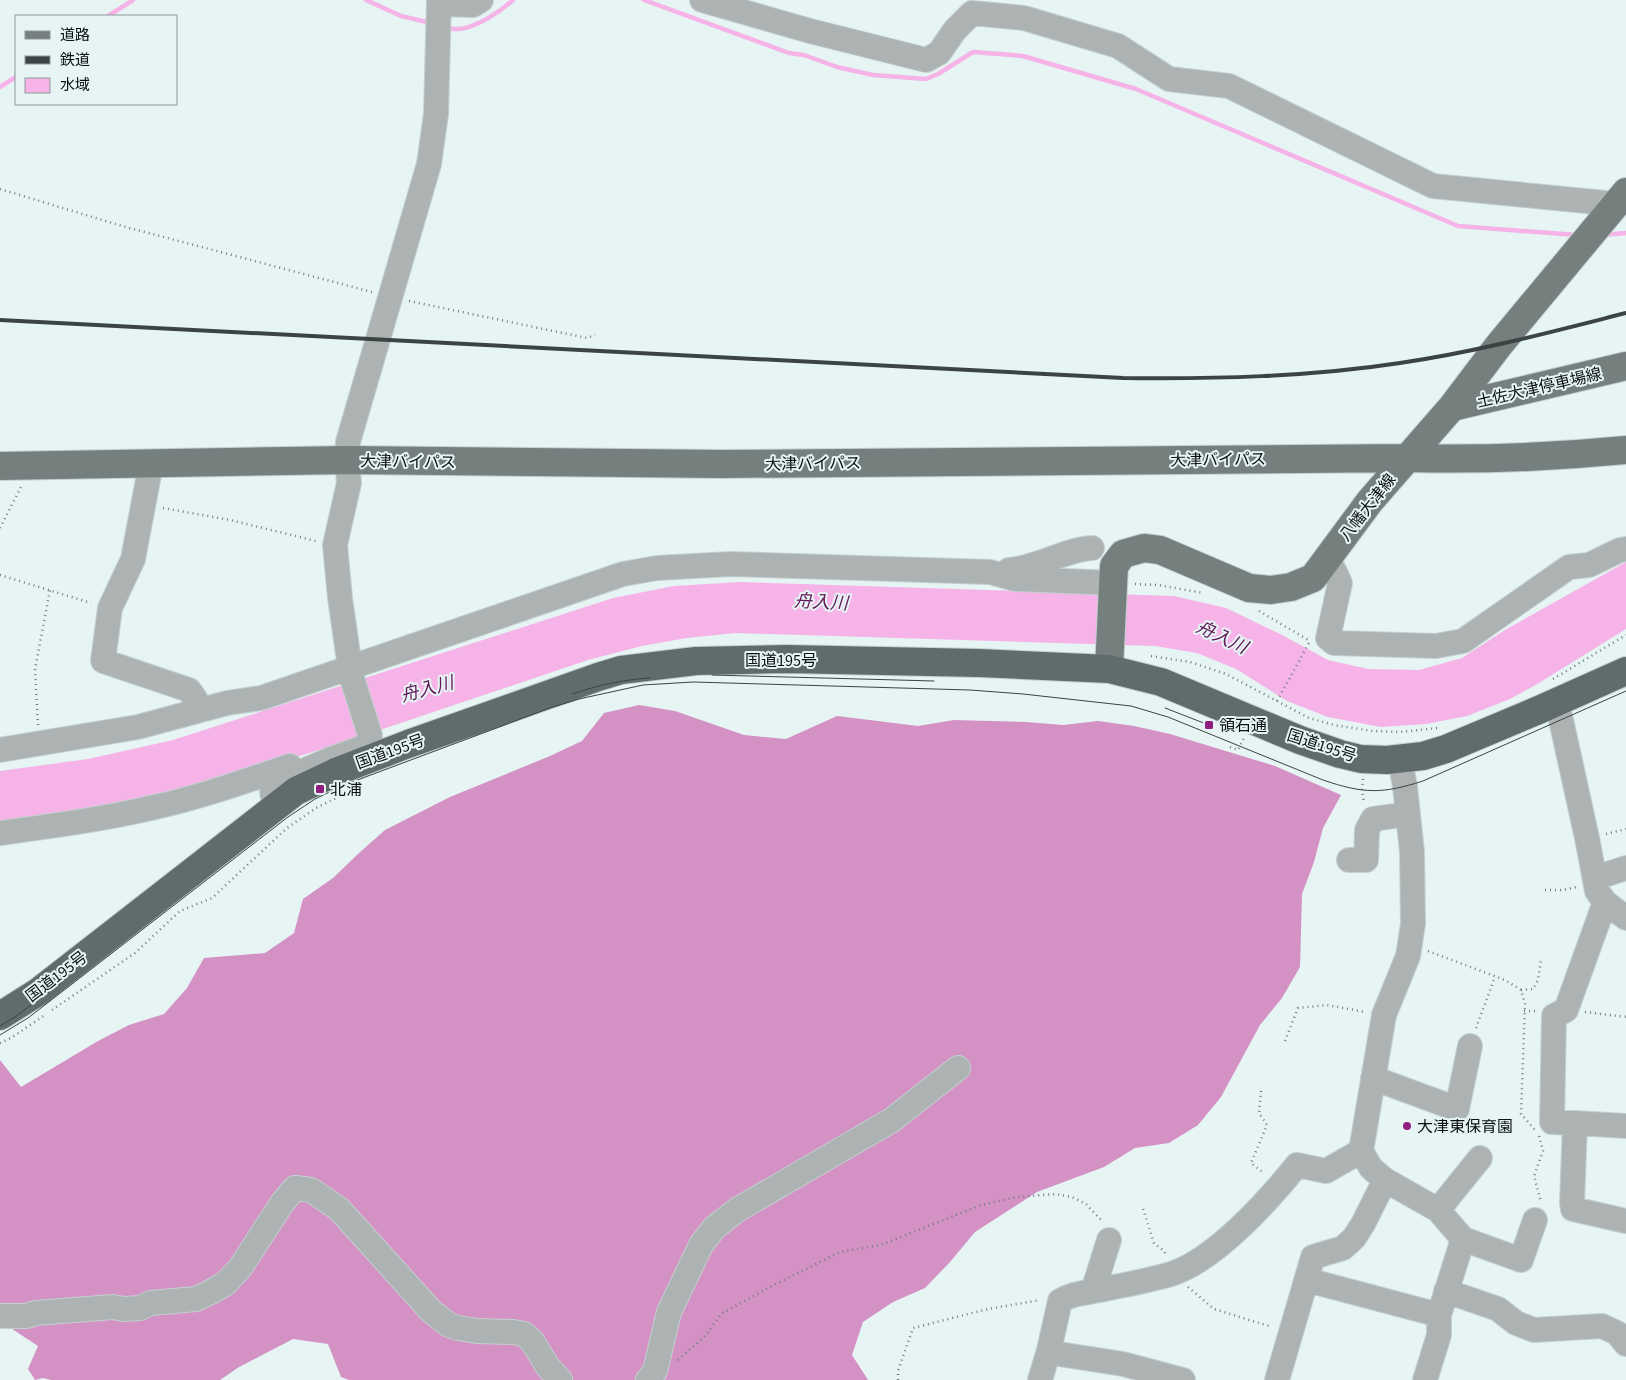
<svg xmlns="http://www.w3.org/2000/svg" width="1626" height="1380" viewBox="0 0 1626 1380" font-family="'Source Sans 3','Noto Sans JP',sans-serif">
	<rect width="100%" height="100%" fill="#e6f4f4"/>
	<path fill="#d391c4" d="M639,705L675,711L744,735L786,739L837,716L918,726L954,720L1026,722L1063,725L1098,721L1134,726L1170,734L1275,766L1341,795L1323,828L1314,862L1302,894L1300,967L1282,998L1260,1025L1221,1097L1198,1125L1169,1143L1135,1148L1104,1167L1037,1192L975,1232L950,1262L925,1288L893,1302L863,1322L852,1355L868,1380H349L341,1377L328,1344L293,1339L239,1367L220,1380H51L43,1378L35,1380L28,1369L38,1346L0,1321V1060L21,1087L98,1041L129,1025L164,1014L187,988L204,958L265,953L294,933L303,899L333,878L358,854L385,830L450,797L550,756L582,741L604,713Z"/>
	<path fill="#f6b3e7" d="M1626,562V629L1539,683L1510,699L1467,716L1426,724L1381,727L1328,717L1287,701L1236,669L1197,653L1155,646L735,633L687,638L642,646L588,660L353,739L184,793L0,826V771L88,759L173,740L613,598L674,586L740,582L1174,596L1226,608L1282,635L1328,660L1368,669L1419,670L1462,658L1505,630Z"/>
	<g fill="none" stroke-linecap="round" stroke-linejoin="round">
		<path stroke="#f6b3e7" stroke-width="4.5" d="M366,0L401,16L431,23
			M644,0L789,53L804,55L837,67L873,75L926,79L938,74L973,52L1023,56L1136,89L1458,226L1577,235
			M108,16L133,0
			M446,27C449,27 454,30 457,29C475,29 501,11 513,0
			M0,87L16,77
			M1602,235L1626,233"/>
		<g stroke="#c3d0d0" stroke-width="26">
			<path id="minor" d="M702,0L810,31L926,60L939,53L955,30L972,13L1024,18L1118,46L1169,79L1229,86L1433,186L1616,204
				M439,4L473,5L481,0
				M151,464L133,559L110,608L103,661L189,690L196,700
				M1325,562L1334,570L1340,583L1328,638L1334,643L1436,646L1463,641L1569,567L1589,565L1620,550L1626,549
				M1009,570C1038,568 1063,550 1092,548
				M1553,703L1559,713L1561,720L1587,838L1597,891L1605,902L1626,918
				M0,750L138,727L227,703L261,698L623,574L657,568L731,564L990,572L1015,579L1114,583
				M1400,759L1405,787L1412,852L1413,924L1408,956L1384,1015L1361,1151L1371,1168L1385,1180L1438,1210L1463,1239L1439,1315V1335L1425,1380
				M278,806C272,797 270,793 275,783L331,759L367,746L370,735L351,675L340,598L335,545L349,483L347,460L348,442L429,164L436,114L439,0
				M0,833C52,826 104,819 155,807C201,797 245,781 290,766
				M1349,860H1366L1367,830L1373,819L1408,814
				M1595,878L1626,868
				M1605,902L1566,1010L1554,1016L1552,1122L1575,1123L1572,1203L1573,1209L1626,1221
				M1373,1078L1457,1109L1470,1046
				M1575,1123L1626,1126
				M1438,1210L1480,1158
				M1463,1239L1521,1260L1535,1220
				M1307,1280L1439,1315
				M1093,1291L1109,1240
				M1446,1291L1498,1309L1516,1323L1534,1330L1602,1326L1617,1333L1626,1344
				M0,1316H27L35,1313L113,1307L124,1309L140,1308L151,1303L196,1299L211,1292L226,1283L240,1268L283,1202L295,1188L311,1190L339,1209L431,1311L449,1325L458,1328L477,1331L513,1332L524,1334L532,1341L548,1367L560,1380
				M648,1380L655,1371L669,1312L701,1245L714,1228L737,1210L892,1120L958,1068
				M1040,1380L1049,1350
				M1183,1380L1123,1364L1059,1354L1049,1350L1060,1301C1073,1293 1085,1293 1100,1290C1123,1285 1148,1281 1171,1274C1215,1260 1268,1201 1297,1165L1326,1171L1361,1151
				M1277,1380L1313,1257L1343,1248L1354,1238L1363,1224L1385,1180"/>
		</g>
		<g stroke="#c3d0d0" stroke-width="30">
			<path id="major" d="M1452,407L1626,366
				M0,466L347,460L721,464L1408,458C1480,460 1554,457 1626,450
				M1109,669L1114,566L1123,554L1144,548L1160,550L1249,588L1271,590L1291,587L1313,578L1370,501L1452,407L1499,345L1626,192"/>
		</g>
		<g stroke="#c3d0d0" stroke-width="30">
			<path id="highway" d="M0,1016L38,992L296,791L338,771L408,744L598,677L621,670L696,661L787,659L979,663L1109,669L1161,682L1300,740L1340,754L1361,759L1387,760L1423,756L1446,749L1541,709L1626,671"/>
		</g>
		<path stroke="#737d7d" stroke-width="2.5" stroke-dasharray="1 4" stroke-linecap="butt" d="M0,189L122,226L372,292
			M409,301L587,338L595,335
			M163,508L230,520L316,541
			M0,528L21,487
			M0,575L91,603
			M1135,584L1158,585L1204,593
			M1259,611L1310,641
			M1151,656L1190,662L1226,674L1309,718L1334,725L1373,731L1400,732L1438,728
			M1553,679L1626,635
			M1277,701L1309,643
			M38,725L35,669L50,590
			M1230,747L1238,750L1244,738
			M1363,779L1362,790L1364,803
			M1606,834L1626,829
			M1545,890H1562L1577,887
			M1428,951L1505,980L1521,990L1525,1004L1521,1114L1535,1130
			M1521,990L1533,989L1538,980L1541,960
			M52,1010L135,953L180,911L212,898L287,828L316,808L361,786
			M1524,1011H1535
			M1585,1012L1626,1017
			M1476,1028L1495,977
			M1285,1041L1298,1008L1327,1005L1365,1012
			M0,1043L11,1038L45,1015
			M1261,1091L1259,1113L1267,1125L1251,1163L1264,1173
			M1539,1136L1543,1151L1534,1176L1541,1202
			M1143,1209L1154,1243L1164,1251L1166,1255
			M1188,1287L1214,1309L1272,1327
			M678,1360L706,1335L721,1314L768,1288L840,1252L881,1245L981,1205L1017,1197L1056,1194L1072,1197L1086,1204L1103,1222
			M898,1380V1371L913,1328L988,1309L1040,1300"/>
		<use href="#minor" stroke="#adb3b2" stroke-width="24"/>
		<use href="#major" stroke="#747f7e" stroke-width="28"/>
		<use href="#highway" stroke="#606c6c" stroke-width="28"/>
		<path stroke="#3c4343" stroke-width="1" d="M712,675L934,681
			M572,694C599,685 621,680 650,678
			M1165,708L1214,727
			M0,1026L15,1017L61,983
			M0,1035L28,1018L288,817L315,799L344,785L550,708L579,699L643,685L693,682L970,690L1023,694L1131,706L1168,717L1323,780C1364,794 1382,794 1423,781L1626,691"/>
		<path stroke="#3c4343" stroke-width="4" d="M0,320L1123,378C1216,379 1308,377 1400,363C1476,352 1551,332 1626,313"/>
	</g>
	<g fill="#901e7f" stroke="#e6f4f4" stroke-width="2">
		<rect x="1204" y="720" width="10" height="10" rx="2.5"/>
		<rect x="315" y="784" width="10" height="10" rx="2.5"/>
		<circle cx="1407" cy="1126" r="5"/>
	</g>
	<g text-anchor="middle" stroke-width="4" stroke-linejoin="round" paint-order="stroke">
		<g font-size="16" fill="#0b1010" stroke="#e6f4f4">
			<text transform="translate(1539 387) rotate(-13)" y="6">土佐大津停車場線</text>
			<text transform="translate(1218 459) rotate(-1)" y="6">大津バイパス</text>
			<text transform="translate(408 461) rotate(1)" y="6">大津バイパス</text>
			<text transform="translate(813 463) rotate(-1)" y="6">大津バイパス</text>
			<text transform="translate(1367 507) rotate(-52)" y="6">八幡大津線</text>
			<text x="781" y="666">国道195号</text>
			<text transform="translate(1322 745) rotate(18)" y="6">国道195号</text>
			<text transform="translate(390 751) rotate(-20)" y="6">国道195号</text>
			<text transform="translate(56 976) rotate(-37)" y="6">国道195号</text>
		</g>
		<g font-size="16" fill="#0b1010" stroke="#e6f4f4" text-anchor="start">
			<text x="1219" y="731">領石通</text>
			<text x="330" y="795">北浦</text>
			<text x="1417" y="1132">大津東保育園</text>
		</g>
		<g font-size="18" font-style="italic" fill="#621657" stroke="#e6f4f4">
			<text transform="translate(821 602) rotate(3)" y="6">舟入川</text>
			<text transform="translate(1222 637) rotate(25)" y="6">舟入川</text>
			<text transform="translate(427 689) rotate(-15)" y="6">舟入川</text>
		</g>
	</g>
	<rect x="15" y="15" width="162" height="90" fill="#e6f4f4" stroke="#8e9999"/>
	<rect x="25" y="31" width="25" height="8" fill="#747f7e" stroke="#8e9999"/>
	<text x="60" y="40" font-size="15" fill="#0b1010">道路</text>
	<rect x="25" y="56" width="25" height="8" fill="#3c4343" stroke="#8e9999"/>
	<text x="60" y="65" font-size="15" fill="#0b1010">鉄道</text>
	<rect x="25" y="78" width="25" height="15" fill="#f6b3e7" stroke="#8e9999"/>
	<text x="60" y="90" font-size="15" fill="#0b1010">水域</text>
</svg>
